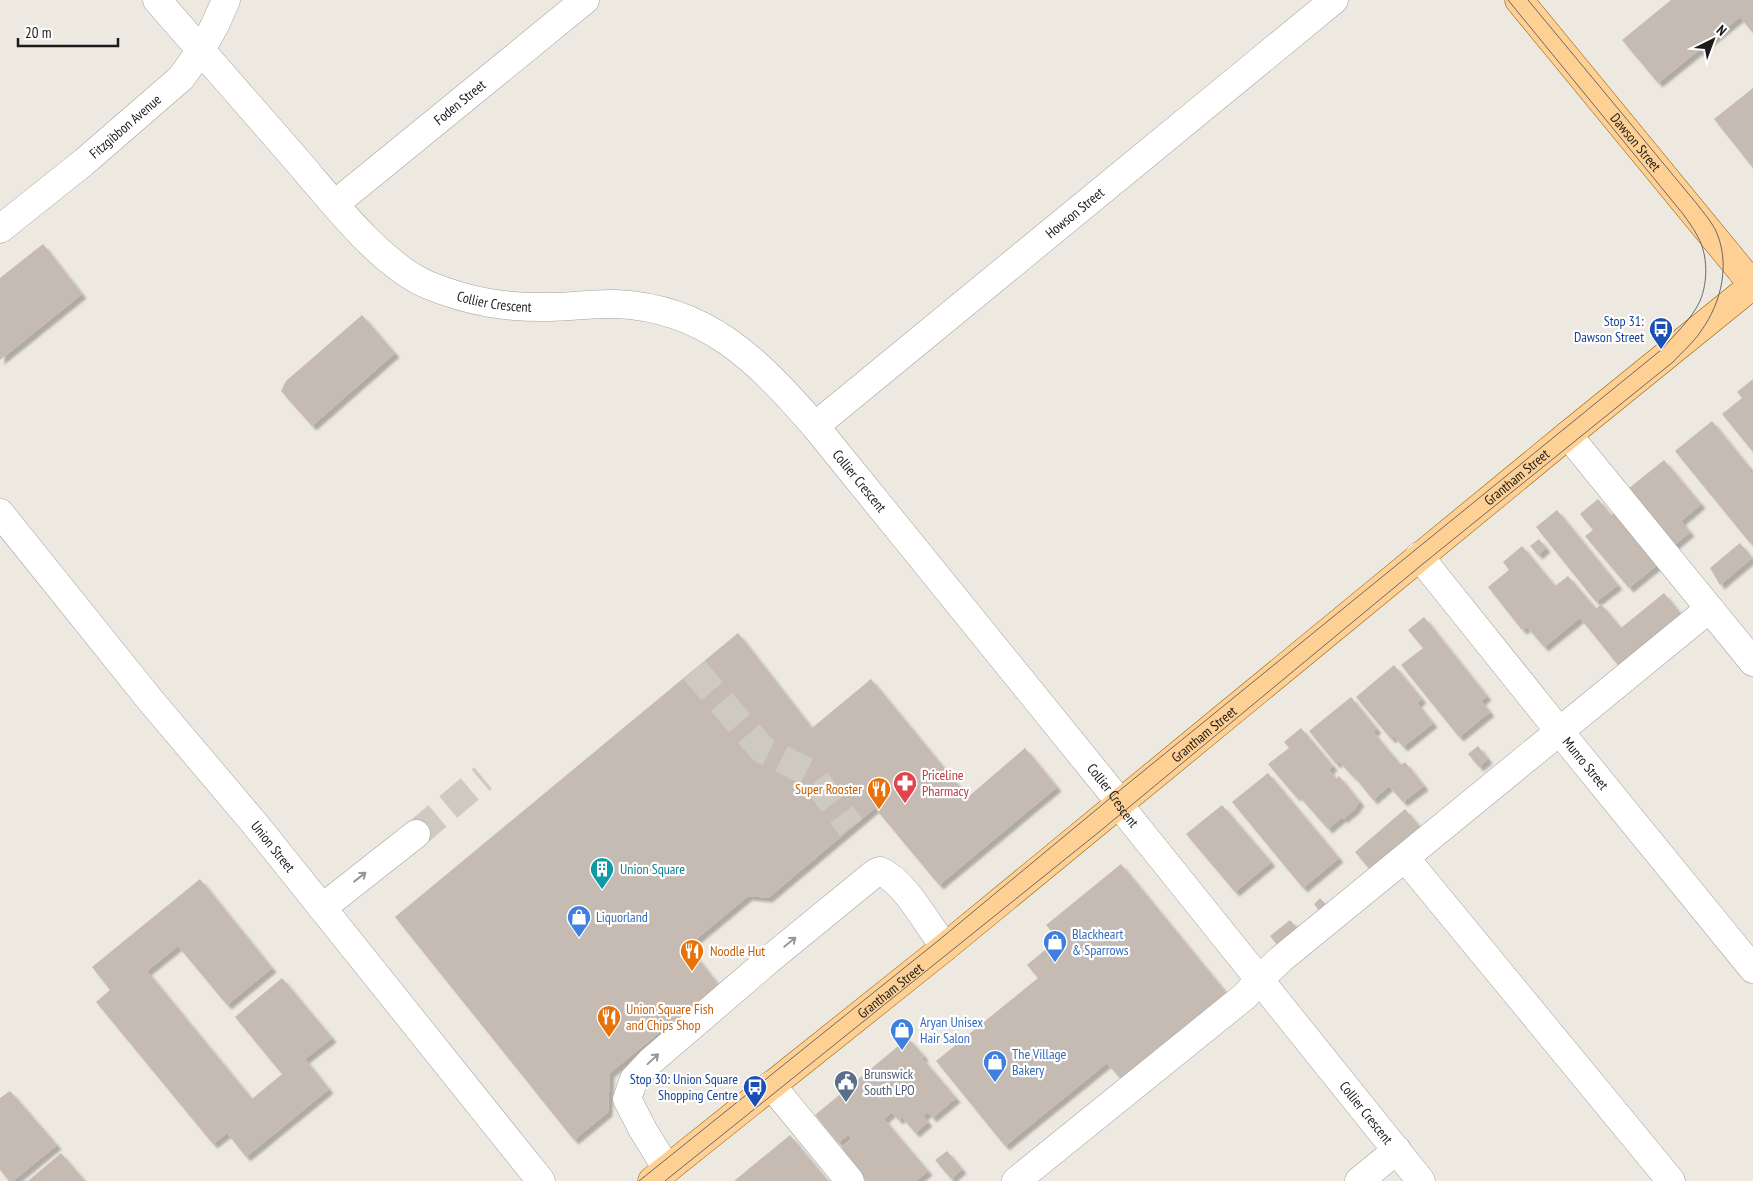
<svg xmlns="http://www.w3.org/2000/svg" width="1753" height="1181" viewBox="0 0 1753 1181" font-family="'PT Sans Narrow',sans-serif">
	<defs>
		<filter id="shadow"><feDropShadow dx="4.5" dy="4.5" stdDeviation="1" flood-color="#0004"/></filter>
	</defs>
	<rect width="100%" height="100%" fill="#eee9e0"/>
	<path fill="#c5bbb3" filter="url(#shadow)" d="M1671,0H1753V33L1740,17L1658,83L1622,40Z
		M1753,88V168L1714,119Z
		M43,244L82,294L0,360V278Z
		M362,315L395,353L312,426L281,391L286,381Z
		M1753,379V452L1722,414L1742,398L1737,392Z
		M1712,421L1750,468L1748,469L1753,475V499L1751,500L1753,502V540L1750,543L1675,451Z
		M1664,460L1701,504L1681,521L1690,532L1672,547L1628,489Z
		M1598,499L1611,515L1621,508L1662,561L1629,588L1585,536L1593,530L1580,514Z
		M1557,510L1618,585L1596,602L1536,527Z
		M1539,539L1546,548L1538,555L1530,546Z
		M1740,543L1752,558L1720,585L1710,568Z
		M1522,546L1555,586L1568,576L1596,609L1601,604L1621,628L1664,593L1684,618L1638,649L1618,665L1580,618L1544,647L1527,627L1522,630L1488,587L1509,570L1503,562Z
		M1424,617L1487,696L1481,701L1490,712L1459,737L1401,665L1423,648L1408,630Z
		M738,633L812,728L871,679L968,797L1025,748L1057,787L939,885L875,808L768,898L748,896L688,946L718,984L610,1073L608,1112L574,1140L395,917Z
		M1394,665L1422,699L1417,703L1433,723L1403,747L1394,736L1391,739L1356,697Z
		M1351,697L1377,729L1373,732L1401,765L1405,762L1424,786L1403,802L1389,786L1373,800L1353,775L1352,776L1339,761L1336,764L1309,731Z
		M1301,728L1333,766L1329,770L1336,779L1339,776L1360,802L1356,806L1357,807L1343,819L1342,817L1328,829L1298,795L1296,797L1268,764L1289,748L1284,742Z
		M1478,746L1488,759L1479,767L1468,754Z
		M1268,773L1339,858L1303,888L1232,802Z
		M1222,805L1271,862L1235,892L1186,834Z
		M1405,809L1422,829L1372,872L1355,852Z
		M1121,864L1229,996L1124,1083L1107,1063L1005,1146L936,1061L1038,978L1027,965L1058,939L1046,925Z
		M200,879L272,968L227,1005L178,946L147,971L252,1099L282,1074L235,1017L282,978L332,1038L305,1059L329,1089L246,1157L227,1133L213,1144L96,1002L110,990L92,967Z
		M1320,898L1328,907L1321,913L1314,904Z
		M1290,920L1299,930L1279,947L1270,936Z
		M908,1038L924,1056L922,1058L956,1098L932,1118L928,1112L923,1116L928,1122L915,1133L902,1117L898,1120L892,1112L884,1119L928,1171L916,1181H866L839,1149L852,1139L848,1135L838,1143L815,1115Z
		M10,1091L57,1145L13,1181H9L0,1170V1098Z
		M790,1135L828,1181H734Z
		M947,1151L962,1169L951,1179L935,1160Z
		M61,1153L85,1181H28Z"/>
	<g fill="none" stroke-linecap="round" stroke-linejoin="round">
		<path stroke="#cecac2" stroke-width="28" stroke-dasharray="28 14" stroke-linecap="butt" d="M694,670L762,749L810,773L851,827
			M416,834L483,778"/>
		<g stroke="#a2a2a2" stroke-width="29">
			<g id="minor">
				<path id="s1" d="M157,0C203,52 248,105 294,157C329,197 379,264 428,285C470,302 506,308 550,307C572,307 594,303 616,304C708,308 758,361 815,426L1114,795L1124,811L1421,1181"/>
				<path id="s2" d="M335,204L585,0"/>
				<path id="s3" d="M0,229L84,162L181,78L201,50L215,25L226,0"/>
				<path id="s4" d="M815,426L1334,0"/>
				<path d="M1568,435L1753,662"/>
				<path id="s5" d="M0,513L151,701L255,824L541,1181"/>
				<path id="s6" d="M1419,556L1560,732L1753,969"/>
				<path d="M1406,859L1671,1181"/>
				<path d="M322,908L416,834"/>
				<path d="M771,1085L850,1181"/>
				<path d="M667,1169L643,1130L627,1099L634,1079L651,1061L771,958L875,873L880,871C906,882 927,925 945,947"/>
				<path d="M1016,1181L1245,996L1259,980L1281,959L1709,609"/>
				<path d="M1359,1181L1397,1150"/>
			</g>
		</g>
		<g stroke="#936100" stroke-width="29">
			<g id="major">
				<path id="s7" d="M1519,0L1753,285"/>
				<path id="s8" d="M652,1181L945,947L1568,435L1753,285"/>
			</g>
		</g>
		<use href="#minor" stroke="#fff" stroke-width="28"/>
		<use href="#major" stroke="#ffd094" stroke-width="28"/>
		<path stroke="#696969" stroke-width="1" d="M639,1181L939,940L1114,795L1661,350C1674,335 1691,320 1700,301C1708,282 1708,255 1698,237C1694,229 1688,221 1683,214L1508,0
			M665,1181L1099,832L1424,563L1673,362C1682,352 1694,342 1701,331C1722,302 1731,262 1715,229C1710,220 1703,212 1697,204L1528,0"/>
	</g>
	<defs><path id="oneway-shaft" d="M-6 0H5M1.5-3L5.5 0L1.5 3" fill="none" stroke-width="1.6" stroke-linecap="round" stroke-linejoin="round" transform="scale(1.25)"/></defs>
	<g stroke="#989898">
		<use href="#oneway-shaft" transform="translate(360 877) rotate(-38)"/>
		<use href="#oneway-shaft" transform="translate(790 942) rotate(-39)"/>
		<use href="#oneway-shaft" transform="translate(653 1059) rotate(-43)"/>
	</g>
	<defs>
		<g id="bus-pin" transform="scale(1.25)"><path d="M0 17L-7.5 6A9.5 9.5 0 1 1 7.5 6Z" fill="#1a4fb4" stroke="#fff"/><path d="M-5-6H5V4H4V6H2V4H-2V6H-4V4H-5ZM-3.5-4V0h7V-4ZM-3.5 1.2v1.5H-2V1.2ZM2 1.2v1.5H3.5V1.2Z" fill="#fff"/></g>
		<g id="pharmacy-pin" transform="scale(1.25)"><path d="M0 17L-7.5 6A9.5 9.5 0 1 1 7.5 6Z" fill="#e0444e" stroke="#fff"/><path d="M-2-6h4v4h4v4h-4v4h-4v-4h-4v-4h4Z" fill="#fff"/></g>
		<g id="restaurant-pin" transform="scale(1.25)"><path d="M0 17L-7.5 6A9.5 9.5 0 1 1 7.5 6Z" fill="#e8710a" stroke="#fff"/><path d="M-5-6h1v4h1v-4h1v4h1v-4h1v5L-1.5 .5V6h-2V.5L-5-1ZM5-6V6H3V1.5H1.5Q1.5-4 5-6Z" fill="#fff"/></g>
		<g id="building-pin" transform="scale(1.25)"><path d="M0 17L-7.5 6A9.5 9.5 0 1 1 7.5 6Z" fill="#0f9aa8" stroke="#fff"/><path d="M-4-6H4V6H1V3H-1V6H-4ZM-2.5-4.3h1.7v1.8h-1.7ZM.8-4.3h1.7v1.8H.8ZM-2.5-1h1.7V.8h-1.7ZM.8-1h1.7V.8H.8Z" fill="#fff"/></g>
		<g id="shop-pin" transform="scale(1.25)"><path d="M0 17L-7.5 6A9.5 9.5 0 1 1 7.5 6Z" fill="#3f7fe0" stroke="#fff"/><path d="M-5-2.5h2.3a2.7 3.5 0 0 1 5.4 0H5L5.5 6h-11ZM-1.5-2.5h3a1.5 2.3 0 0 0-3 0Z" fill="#fff"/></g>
		<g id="civic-pin" transform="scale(1.25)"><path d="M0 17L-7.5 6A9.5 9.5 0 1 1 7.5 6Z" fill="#5c6f8a" stroke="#fff"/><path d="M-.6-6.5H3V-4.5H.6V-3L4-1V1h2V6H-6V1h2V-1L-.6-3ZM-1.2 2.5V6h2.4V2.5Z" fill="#fff"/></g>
	</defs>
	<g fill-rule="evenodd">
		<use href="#bus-pin" x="1661" y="329"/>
		<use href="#pharmacy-pin" x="905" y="783"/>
		<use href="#restaurant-pin" x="879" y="789"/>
		<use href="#building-pin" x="602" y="869"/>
		<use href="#shop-pin" x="579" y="917"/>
		<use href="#shop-pin" x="1055" y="942"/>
		<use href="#restaurant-pin" x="692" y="951"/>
		<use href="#restaurant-pin" x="609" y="1017"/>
		<use href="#shop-pin" x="902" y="1030"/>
		<use href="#shop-pin" x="995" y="1062"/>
		<use href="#civic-pin" x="846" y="1082"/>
		<use href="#bus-pin" x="755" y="1087"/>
	</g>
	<g text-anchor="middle" stroke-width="4.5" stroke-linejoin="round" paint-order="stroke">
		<g font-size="14" fill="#1b1b1b" stroke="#fff">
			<text dy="5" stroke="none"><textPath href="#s2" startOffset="161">Foden Street</textPath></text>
			<text dy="5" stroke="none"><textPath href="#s3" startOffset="162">Fitzgibbon Avenue</textPath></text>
			<text dy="5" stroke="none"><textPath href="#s7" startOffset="184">Dawson Street</textPath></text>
			<text dy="5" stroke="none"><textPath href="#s4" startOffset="336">Howson Street</textPath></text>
			<text dy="5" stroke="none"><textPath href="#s1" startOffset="464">Collier Crescent</textPath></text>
			<text dy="5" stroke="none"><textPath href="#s8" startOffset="1115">Grantham Street</textPath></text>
			<text dy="5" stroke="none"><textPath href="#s1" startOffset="898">Collier Crescent</textPath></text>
			<text dy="5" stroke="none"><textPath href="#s8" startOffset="710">Grantham Street</textPath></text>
			<text dy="5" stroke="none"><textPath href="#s6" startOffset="266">Munro Street</textPath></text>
			<text dy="5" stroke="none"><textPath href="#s1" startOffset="1302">Collier Crescent</textPath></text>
			<text dy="5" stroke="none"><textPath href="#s5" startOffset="431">Union Street</textPath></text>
			<text dy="5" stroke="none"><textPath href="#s8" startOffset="305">Grantham Street</textPath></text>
			<text dy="5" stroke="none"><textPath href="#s1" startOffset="1708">Collier Crescent</textPath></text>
		</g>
		<g font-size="14" fill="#164399" stroke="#fff" text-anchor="end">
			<text x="1644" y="326">Stop 31:<tspan x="1644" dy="16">Dawson Street</tspan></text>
			<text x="738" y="1084">Stop 30: Union Square<tspan x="738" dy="16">Shopping Centre</tspan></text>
		</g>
		<g font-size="14" fill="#be3a42" stroke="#fff" text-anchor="start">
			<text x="922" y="780">Priceline<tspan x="922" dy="16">Pharmacy</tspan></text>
		</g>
		<g font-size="14" fill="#c56008" stroke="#fff" text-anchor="start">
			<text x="862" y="794" text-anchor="end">Super Rooster</text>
			<text x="710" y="956">Noodle Hut</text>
			<text x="626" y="1014">Union Square Fish<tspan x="626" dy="16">and Chips Shop</tspan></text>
		</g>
		<g font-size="14" fill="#0d838f" stroke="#fff" text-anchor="start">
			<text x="620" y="874">Union Square</text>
		</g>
		<g font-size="14" fill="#366cbe" stroke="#fff" text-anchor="start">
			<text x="596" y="922">Liquorland</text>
			<text x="1072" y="939">Blackheart<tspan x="1072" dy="16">&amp; Sparrows</tspan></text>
			<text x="920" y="1027">Aryan Unisex<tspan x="920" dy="16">Hair Salon</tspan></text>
			<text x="1012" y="1059">The Village<tspan x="1012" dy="16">Bakery</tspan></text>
		</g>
		<g font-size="14" fill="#4e5e75" stroke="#fff" text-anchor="start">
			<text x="864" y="1079">Brunswick<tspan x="864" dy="16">South LPO</tspan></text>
		</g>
	</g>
	<g transform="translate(1713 40) rotate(42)" stroke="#ffffff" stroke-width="4" paint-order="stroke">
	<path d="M0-4L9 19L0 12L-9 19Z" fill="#1b1b1b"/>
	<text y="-8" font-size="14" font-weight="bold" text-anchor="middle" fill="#1b1b1b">N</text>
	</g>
	<path d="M18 38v8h100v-8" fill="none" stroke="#1b1b1b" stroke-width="2.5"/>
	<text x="25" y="38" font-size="15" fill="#1b1b1b" stroke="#ffffff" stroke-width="4" paint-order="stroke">20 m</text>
</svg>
